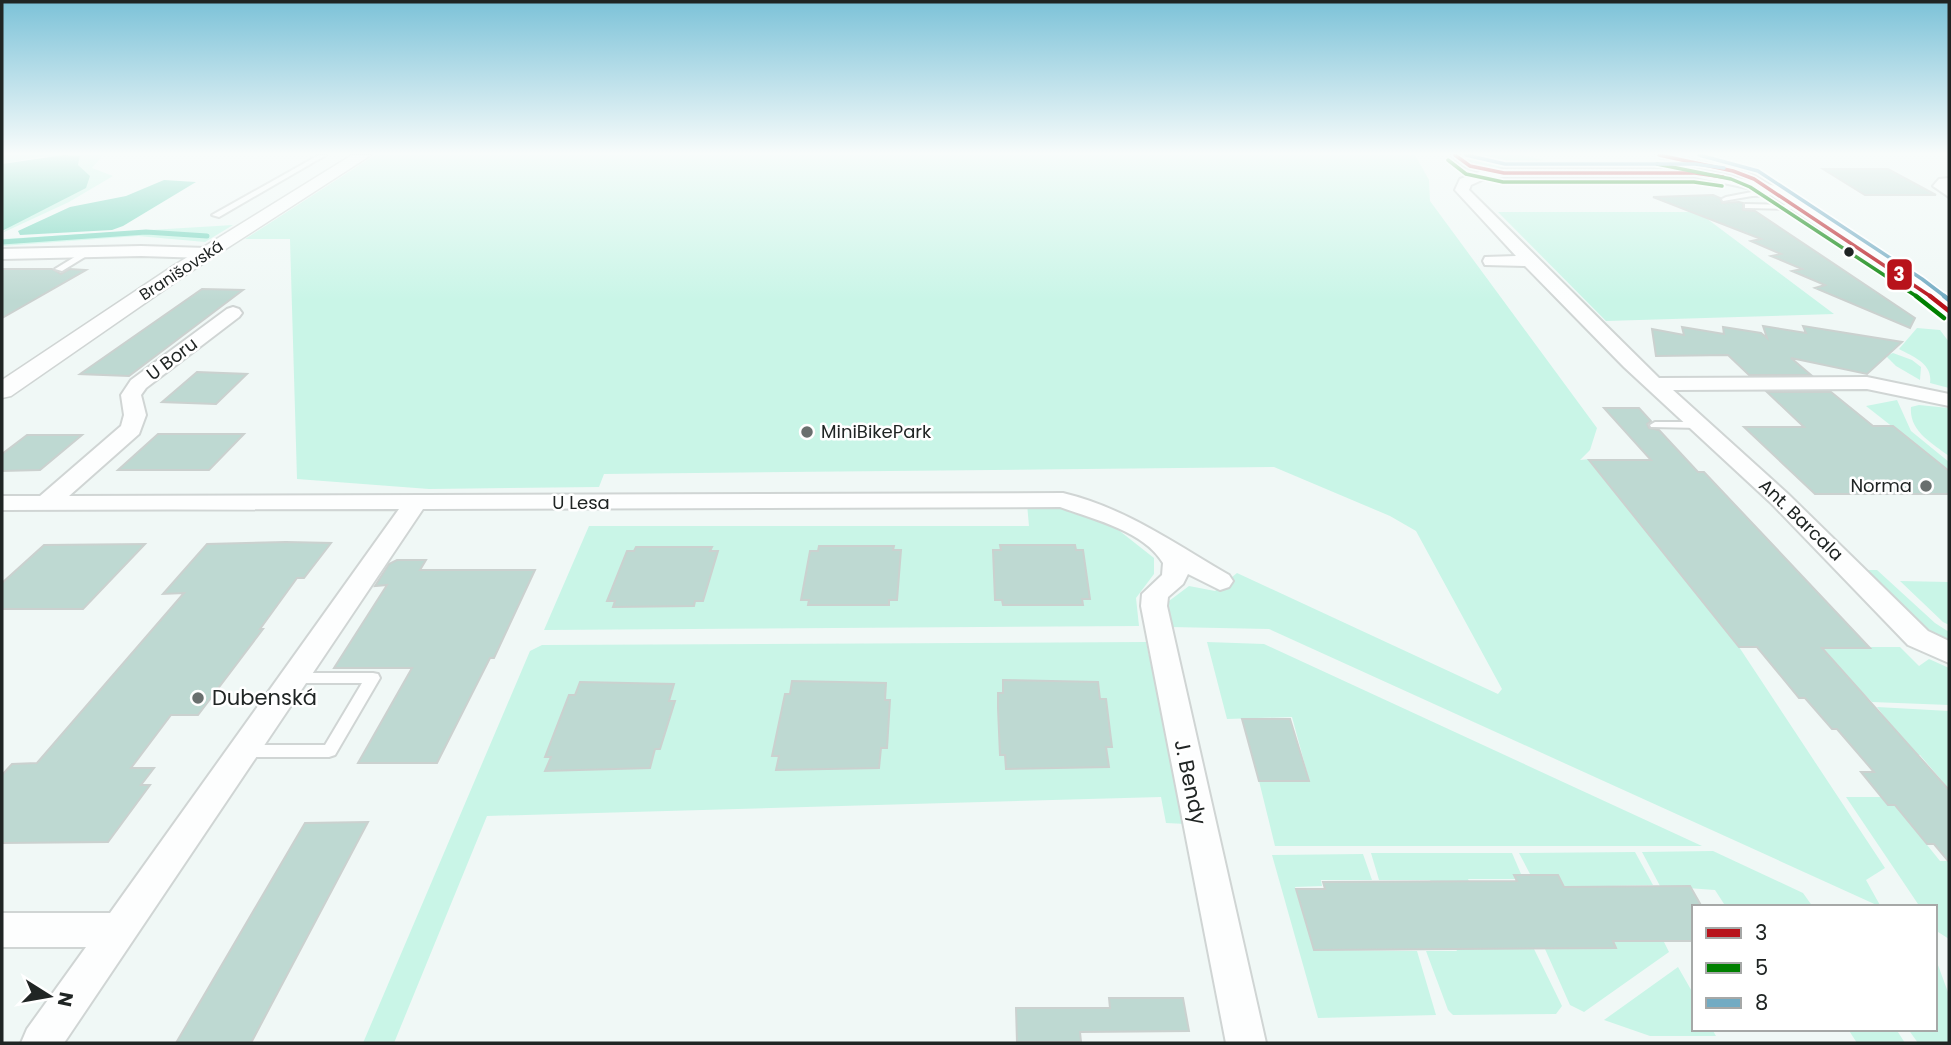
<svg xmlns="http://www.w3.org/2000/svg" width="1951" height="1045" viewBox="0 0 1951 1045" font-family="Poppins,sans-serif">
	<rect width="100%" height="100%" fill="#f0f8f6"/>
	<path fill="#c9f5e7" d="M2,155H103L92,168L113,176L69,202L2,233L78,165L80,157H38L2,164Z
		M375,155H1415L1429,180L1430,201L1597,428L1590,450L1580,460L1589,459L1739,647L1885,868L1866,880L1881,907L1269,629L1170,627L1169,601L1189,586L1215,591L1237,573L1498,694L1502,689L1416,531L1390,516L1274,467L604,474L599,487L429,489L297,479L290,239H245Z
		M1463,155H1522L1569,166H1707L1740,175L1690,169L1500,170L1481,166L1464,159Z
		M1498,212H1698L1834,314L1606,321Z
		M233,225L205,242L138,236L2,246V239Z
		M1917,328L1940,330L1949,342V388L1930,383C1933,364 1914,357 1899,349Z
		M1893,353L1912,360L1921,367L1920,380L1896,366L1886,356Z
		M1897,400L1911,431L1949,462V471L1866,406Z
		M1919,405L1949,408V456C1932,443 1909,431 1911,407Z
		M1027,504L1076,509L1107,521L1154,558V574L1136,598L1139,626L544,630L589,526H1029Z
		M1861,570H1877L1935,623L1949,632V646L1934,639Z
		M1900,581L1949,582V625L1943,622Z
		M1146,642L1186,824L1166,823L1161,797L487,816L394,1043H363L530,651L542,645Z
		M1207,642L1264,644L1702,846H1275L1259,781L1309,780L1292,717L1227,719Z
		M1817,647H1900L1919,666L1929,659L1949,668V705L1872,702Z
		M1877,707L1949,711V789L1920,755H1913Z
		M1846,797H1881L1888,805H1895L1940,861H1949V939L1935,930V907H1920Z
		M1713,851L1803,893L1813,907H1726L1715,890L1660,886L1642,852Z
		M1635,852L1653,885L1564,887L1558,875L1530,874L1519,853Z
		M1371,853H1512L1521,874L1514,875L1515,879H1468L1472,888L1433,886L1430,880H1379Z
		M1363,854L1372,880H1321L1322,886L1295,887L1314,950L1417,951L1436,1015L1318,1018L1272,855Z
		M1613,941L1664,942L1669,952L1584,1012L1570,1005L1545,949L1616,948Z
		M1452,942L1497,949H1534L1562,1006L1556,1014L1453,1015L1448,1010L1426,951H1457Z
		M1935,957L1949,995V1043H1918L1908,1029H1935Z
		M1678,967L1694,995V1029H1712L1716,1036H1650L1604,1020Z
		M1848,1029H1896L1905,1043H1857Z"/>
	<path fill="#7bd6bf" d="M64,155L80,156L78,165L90,176L86,188L2,231V164Z
		M164,180L196,182L123,226L112,230L20,235L18,231L70,207L126,196Z"/>
	<g fill="none" stroke-linecap="round" stroke-linejoin="round">
		<path stroke="#7bd6bf" stroke-width="5" d="M2,242L146,232L207,236"/>
	</g>
	<path fill="#bed9d2" stroke="#cbd1cf" stroke-width="2" d="M1823,169H1888L1936,195H1865Z
		M1713,195L1720,198L1722,203L1739,202L1743,203V210L1755,211L1915,318L1910,328L1815,288L1825,285L1792,271L1802,269L1771,256L1781,254L1751,241L1761,239L1653,197Z
		M2,269H52L61,274L70,269L86,270L2,318Z
		M202,289L243,290L129,376L80,374Z
		M1763,326L1806,333L1803,326L1902,342L1867,374L1791,358L1811,375H1749L1728,355L1656,356L1652,329L1684,335L1682,327L1724,334L1723,327L1761,333L1767,338Z
		M197,372L247,374L216,404L162,402Z
		M1767,392H1831L1873,426H1893L1949,471V494H1815L1744,427H1804Z
		M1604,408H1639L1651,421L1647,424L1649,428L1659,430L1698,472H1704L1870,648H1822L1949,790V862L1934,844H1927L1895,805H1888L1861,772H1874L1837,729H1832L1805,698H1799L1757,647H1739L1589,460H1651Z
		M158,434H244L209,470H118Z
		M27,435H82L40,470L2,471V454Z
		M286,542L331,543L304,578H297L260,629H263L198,715H171L131,768H154L141,785H150L108,842L2,843V775L12,764L37,763L184,593L163,594L207,544Z
		M145,544L83,609H2V583L44,545Z
		M1000,545H1075L1076,550H1083L1090,599H1082L1083,605H1003L1002,600H995L993,550H1001Z
		M819,546H894L893,550H901L897,600H889V605H808L809,600H801L810,551H818Z
		M636,547H712L710,551H718L703,601H695L694,606L613,607L615,601H607L627,551H634Z
		M397,560H426L420,570H535L494,658H490L437,763H358L412,668H334L387,585L375,586L389,564Z
		M1003,680L1098,682L1100,699H1106L1112,747H1106L1109,767L1006,769L1005,755H1000L998,708V693H1003Z
		M792,681L886,683L885,700H890L887,748H881L879,768L776,770L779,756H772L785,694H790Z
		M580,682L674,684L669,701H675L660,749H655L650,768L545,771L551,757H545L569,695H575Z
		M1242,719H1290L1309,781H1259Z
		M368,822L251,1043H176L305,823Z
		M1514,875H1558L1564,887L1690,886L1702,907H1694V941H1613L1616,948L1314,950L1296,889H1325L1323,882L1517,881Z
		M1109,998H1183L1189,1031L1080,1032L1081,1042H1017L1016,1008H1110Z"/>
	<g fill="none" stroke-linecap="round" stroke-linejoin="round">
		<g stroke="#d0d5d4" stroke-width="4">
			<path id="service" d="M319,155H326L219,217L212,215Z
				M1452,155H1458L1473,165L1508,173L1504,175C1485,172 1463,172 1452,155Z
				M1656,155H1667L1747,172L1774,187L1775,189L1772,191L1782,193L1778,195L1752,196L1723,201L1722,199L1726,197L1752,192L1770,191L1742,176L1659,157Z
				M1745,204L1797,205L1801,207L1797,209L1748,208H1745Z
				M86,250L93,252L62,271L55,269Z
				M1655,422H1700L1705,425L1700,428L1651,427L1650,425Z
				M294,673H373L378,674L380,678L335,755L329,757H246L240,755L238,751L240,747L246,745H325L362,683H294L289,682L287,678L289,674Z"/>
		</g>
		<g stroke="#d0d5d4" stroke-width="4">
			<path id="minor" d="M1504,169H1695L1776,186L1923,282L1949,302V316L1943,315L1911,290L1766,192L1695,177H1504L1482,180L1471,185L1469,190L1659,378L1867,377L1949,394V406L1867,389L1673,390L1788,494L1928,631L1949,641V663L1908,645L1772,504L1624,367L1525,266L1485,265L1483,261L1485,257L1516,256L1455,190L1460,179L1479,172Z
				M1949,178V197L1933,186L1939,179Z
				M141,246L206,248L214,253L206,258L141,256L2,259V249Z
				M233,307L239,309L242,313L239,317L146,388L141,395L146,415L139,434L69,496L1063,493C1126,508 1175,544 1229,575L1233,581L1229,587L1220,590L1188,574L1183,584L1168,597L1167,606L1266,1043H1226L1141,606L1142,594L1162,575L1163,563C1144,531 1093,519 1060,507L423,509L64,1043H21L27,1029L86,947H2V913H110L399,509L2,510V496H40L121,426L124,415L121,395L131,380L227,309Z"/>
		</g>
		<g stroke="#d0d5d4" stroke-width="3">
			<path id="tertiary" d="M352,155H371L187,274L11,396L2,398V380L173,266Z"/>
		</g>
		<use href="#service" fill="#fdfefe" fill-rule="evenodd"/>
		<use href="#minor" fill="#fdfefe" fill-rule="evenodd"/>
		<use href="#tertiary" fill="#fdfefe" fill-rule="evenodd"/>
		<g stroke="#fff" stroke-width="7">
			<path id="bus-1-far1" d="M1455,155L1470,166L1504,173H1695L1723,177
				M1659,155L1733,171L1754,179L1933,298"/>
		</g>
		<g stroke="#fff" stroke-width="9">
			<path id="bus-1" d="M1930,296L1949,311"/>
		</g>
		<g stroke="#fff" stroke-width="7">
			<path id="bus-2-far1" d="M1448,160L1466,174L1503,182H1694L1722,186
				M1657,164L1731,179L1750,187L1919,298"/>
		</g>
		<g stroke="#fff" stroke-width="9">
			<path id="bus-2" d="M1916,296L1944,318"/>
		</g>
		<g stroke="#fff" stroke-width="7">
			<path id="bus-3-far1" d="M1466,155L1505,164H1695L1724,168
				M1699,155L1758,171L1922,279L1947,298"/>
		</g>
		<g stroke="#fff" stroke-width="9">
			<path id="bus-3" d="M1944,296L1949,300"/>
		</g>
		<use href="#bus-1-far1" stroke="#b8131b" stroke-width="3.5"/>
		<use href="#bus-1" stroke="#b8131b" stroke-width="4.5"/>
		<use href="#bus-2-far1" stroke="#008000" stroke-width="3.5"/>
		<use href="#bus-2" stroke="#008000" stroke-width="4.5"/>
		<use href="#bus-3-far1" stroke="#72abc3" stroke-width="3.5"/>
		<use href="#bus-3" stroke="#72abc3" stroke-width="4.5"/>
	</g>
	<linearGradient id="sky" x2="0" y2="1"><stop stop-color="#7cc2d8"/><stop offset="0.51" stop-color="#f8fcfb"/><stop offset="1" stop-color="#f8fcfb" stop-opacity="0"/></linearGradient>
	<rect width="1951" height="301" fill="url(#sky)"/>
	<circle fill="#202524" stroke="#fff" stroke-width="2.5" cx="1849" cy="252" r="6"/>
	<g fill="#696f6e" stroke="#fff" stroke-width="2.5">
		<circle cx="807" cy="432" r="7"/>
		<circle cx="1926" cy="486" r="7"/>
		<circle cx="198" cy="698" r="7"/>
	</g>
	<g text-anchor="middle" stroke-width="5" stroke-linejoin="round" paint-order="stroke">
		<g font-size="16" fill="#202524" stroke="#fff">
			<text transform="translate(181 270) rotate(-33)" y="6">Branišovská</text>
		</g>
		<g font-size="18" fill="#202524" stroke="#fff">
			<text transform="translate(172 359) rotate(-37)" y="6">U Boru</text>
			<text x="581" y="509">U Lesa</text>
			<text transform="translate(1801 520) rotate(44)" y="6">Ant. Barcala</text>
		</g>
		<g font-size="18" fill="#202524" stroke="#fff" text-anchor="start">
			<text x="821" y="438">MiniBikePark</text>
			<text x="1912" y="492" text-anchor="end">Norma</text>
		</g>
		<g font-size="21" fill="#202524" stroke="#fff" text-anchor="start">
			<text x="212" y="705">Dubenská</text>
		</g>
		<g font-size="21" fill="#202524" stroke="#fff">
			<text transform="translate(1190 782) rotate(78)" y="7">J. Bendy</text>
		</g>
	</g>
	<rect stroke="#fff" stroke-width="2.5" x="1886" y="258" width="27" height="33" rx="7" fill="#b8131b"/>
	<g font-size="19" text-anchor="middle" font-weight="bold" fill="#fff">
		<text x="1899" y="281">3</text>
	</g>
	<rect width="1951" height="1045" fill="none" stroke="#202524" stroke-width="7"/>
	<rect x="1692" y="905" width="245" height="126" fill="#ffffff" stroke="#a6a8a7" stroke-width="2"/>
	<rect x="1706" y="928" width="35" height="10" fill="#b8131b" stroke="#a6a8a7" stroke-width="2"/>
	<text x="1755" y="940" font-size="21" fill="#202524">3</text>
	<rect x="1706" y="963" width="35" height="10" fill="#008000" stroke="#a6a8a7" stroke-width="2"/>
	<text x="1755" y="975" font-size="21" fill="#202524">5</text>
	<rect x="1706" y="998" width="35" height="10" fill="#72abc3" stroke="#a6a8a7" stroke-width="2"/>
	<text x="1755" y="1010" font-size="21" fill="#202524">8</text>
	<g transform="translate(49 996) rotate(101)" stroke="#ffffff" stroke-width="5" paint-order="stroke">
	<path d="M0-5L12 26L0 18L-12 26Z" fill="#202524"/>
	<text y="-10" font-size="19" font-weight="bold" text-anchor="middle" fill="#202524">N</text>
	</g>
</svg>
